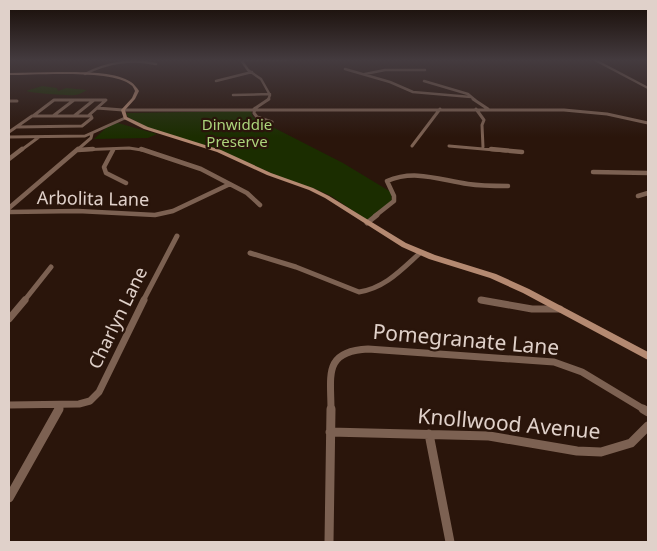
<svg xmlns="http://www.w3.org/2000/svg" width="657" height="551" viewBox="0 0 657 551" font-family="'Noto Sans',sans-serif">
	<rect width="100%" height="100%" fill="#2a150b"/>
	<path fill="#1b2d00" d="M42,86L57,88L58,91L66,88L87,90C83,92 79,95 75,95C69,96 32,93 26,91Z
		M251,111L253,117L343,163L391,192L392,205L367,220L331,196L313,188L289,181L217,149L150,129L128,117L126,113Z
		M118,123L157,134L148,138L94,139L108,126Z"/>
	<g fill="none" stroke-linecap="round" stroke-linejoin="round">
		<path stroke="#7c6152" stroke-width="2.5" d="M241,60L248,70L261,79L270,95L268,100
			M241,60H286
			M595,60L648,88
			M345,69L390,82L413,92L471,97
			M85,74C106,63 133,58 156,64
			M365,74L385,70H425
			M216,81L252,72
			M424,81L468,94L475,100
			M233,95L270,94"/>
		<path stroke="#7c6152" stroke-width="3" d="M473,99L488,109
			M9,101H17
			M97,108L123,110H564L607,114L648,123
			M254,109L269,99
			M255,109L254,113L257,117L272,122
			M476,109L484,120L482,125L483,147
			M33,116L54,100H106L88,116
			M53,116L74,100
			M74,116L94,100
			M9,132L32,116H91L92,118L82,126L17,127
			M9,137L85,136L125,118
			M412,146L440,109
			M449,146L506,151
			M78,150L129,148L148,151
			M20,151L39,137
			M76,151L91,138L92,134"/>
		<path stroke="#7c6152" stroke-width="4.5" d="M141,149L201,169L247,193L260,205
			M491,149L522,152
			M78,150L93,149
			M113,150L104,167L106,173L126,183
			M9,159L22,149
			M593,172L648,173
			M638,196L648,193
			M9,208L78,149
			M9,212L78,211L155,215L173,211L230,184
			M375,216L394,201V196L387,181C415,169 440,180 468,184C481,186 495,186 508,186"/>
		<path stroke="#7c6152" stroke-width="5" d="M367,223L377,215
			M250,253L296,267L359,292C385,288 401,270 420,253
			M481,300L486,301
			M24,301L51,267
			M143,301L177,236"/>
		<path stroke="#7c6152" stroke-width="7" d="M481,300L532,309H560
			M9,319L25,300
			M9,405L79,404L90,401L99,392L144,300
			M58,410L61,405
			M331,410C331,376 323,351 368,349L554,362L582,372L645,410"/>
		<path stroke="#7c6152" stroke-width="9" d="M643,409L648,412
			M330,432L489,436L577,451L601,452L631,443L648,426
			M429,434L450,542
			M9,498L59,409
			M329,542L331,409"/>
		<path fill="#b48971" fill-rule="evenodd" d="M58,72C78,72 115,71 131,82C134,84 137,88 139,91L135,99L125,110L127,117L148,127L221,150L271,173L313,188L329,196L406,243L435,255L496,274L529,289L648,352V360L523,293L490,278L429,259L402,247L325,198L309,190L267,175L217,152L144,129L124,119L121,110L132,98L135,91C134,89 133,86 131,85C114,69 33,75 9,75V73Z"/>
	</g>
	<linearGradient id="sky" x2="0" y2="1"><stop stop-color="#170c06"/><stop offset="0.44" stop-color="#443b3f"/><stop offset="1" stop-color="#443b3f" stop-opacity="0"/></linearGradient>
	<rect width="657" height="137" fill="url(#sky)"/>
	<g text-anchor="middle" stroke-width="4.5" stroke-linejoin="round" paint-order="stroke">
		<g font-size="15" fill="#acd47b" stroke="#2a150b">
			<text x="237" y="130">Dinwiddie<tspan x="237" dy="17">Preserve</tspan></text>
		</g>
		<g font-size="18" fill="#e0d1ca" stroke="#2a150b">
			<text transform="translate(93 199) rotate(1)" y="6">Arbolita Lane</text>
			<text transform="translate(118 318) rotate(-64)" y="6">Charlyn Lane</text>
		</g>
		<g font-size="21" fill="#e0d1ca" stroke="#2a150b">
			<text transform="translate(466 340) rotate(5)" y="7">Pomegranate Lane</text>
			<text transform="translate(509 424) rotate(5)" y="7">Knollwood Avenue</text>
		</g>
	</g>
	<rect width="657" height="551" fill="none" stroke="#e0d1ca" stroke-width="20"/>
</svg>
